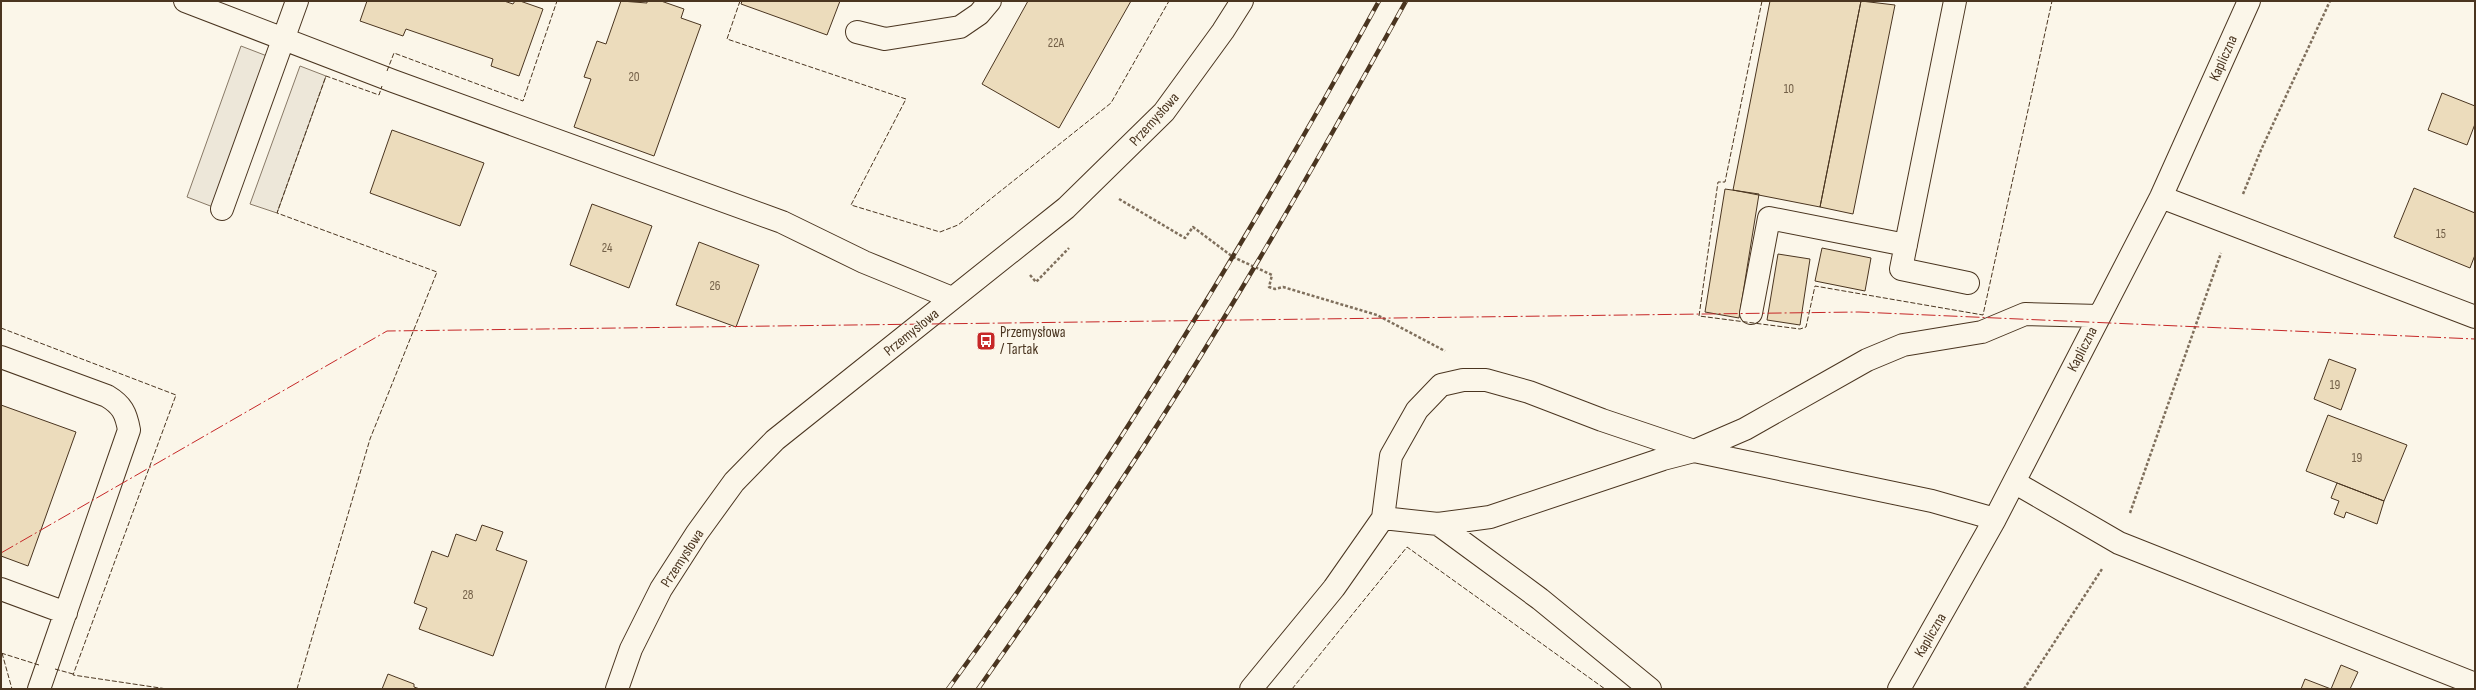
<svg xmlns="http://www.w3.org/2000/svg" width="2476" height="690" viewBox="0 0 2476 690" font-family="'Sofia Sans Condensed',sans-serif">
	<rect width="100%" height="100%" fill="#fbf6e9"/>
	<path fill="#ede7d9" stroke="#887966" d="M241,46L267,56L213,207L187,197Z
		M300,66L326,76L277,213L250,204Z"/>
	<path fill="#ecdcbc" stroke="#4a3520" d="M367,1H504L513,4L515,1H520L543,9L519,76L491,66L493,59L406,29L403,36L360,21Z
		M621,1L647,3V1H661L684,9L681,18L701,25L654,156L574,127L591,79L584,77L597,41L606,44Z
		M742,1H840L827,35L741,4Z
		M1028,1H1131L1059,128L982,84Z
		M1770,1H1861L1820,207L1733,190Z
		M1861,1L1895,5L1853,214L1820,207Z
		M2442,93L2475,106V124L2467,145L2428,130Z
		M392,130L484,163L460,226L370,193Z
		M2414,188L2475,213V255L2470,268L2394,237Z
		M1725,189L1759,194L1739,318L1705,312Z
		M592,204L652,226L629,288L570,265Z
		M699,242L759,265L736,327L676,305Z
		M1822,248L1871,258L1865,291L1815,281Z
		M1778,254L1810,259L1800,325L1767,320Z
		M2329,359L2356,369L2341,410L2314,399Z
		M1,405L76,432L28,566L1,556Z
		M2328,415L2407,445L2384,501L2306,471Z
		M2337,483L2384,501L2377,524L2346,512L2344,518L2334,514L2339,501L2331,498Z
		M482,525L503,532L496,550L527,561L493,656L419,629L427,608L414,603L432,551L448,557L456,534L476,541Z
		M2341,665L2358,672L2350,689H2301L2305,679L2331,689Z
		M388,674L414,684V687L420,689H382Z"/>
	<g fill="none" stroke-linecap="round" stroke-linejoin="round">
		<g stroke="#4a3520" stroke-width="24">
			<path id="minor" d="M185,1L393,81L782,222L864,262L952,298
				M1955,1L1901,269L1968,283
				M857,32L885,39L960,27L979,14L990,1
				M2161,197L2475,317
				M222,209L297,1
				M1751,313L1769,218L1906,245
				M1,357L107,396C122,405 126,413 129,430L39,689
				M2014,482L2119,543L2475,684
				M1383,518L1438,524L1540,599L1650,689
				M1438,524L1490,517L1663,459L1694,451L1932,501L1995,519
				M1,589L66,613
				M617,689L631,649L661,589L697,533L734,482L775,440L1066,208L1164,112L1223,31L1242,1
				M1251,689L1334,588L1383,518L1391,456L1417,410L1441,385L1463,380H1486L1529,392L1602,420L1694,451L1745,429L1867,360L1903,345L1982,332L2025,314L2099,316
				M1899,689L1995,519L2161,197L2249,1"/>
		</g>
		<path stroke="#7f6f5c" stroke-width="2.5" stroke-dasharray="3 2" stroke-linecap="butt" d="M2243,194L2261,150L2330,1
			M1119,199L1185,238L1193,227L1233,257L1272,275L1269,287L1275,289L1283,287L1377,315L1445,351
			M1030,275L1036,282L1069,248
			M2130,513L2221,253
			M2024,689L2102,569"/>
		<use href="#minor" stroke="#fbf6e9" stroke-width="22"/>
		<g stroke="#4a3520" stroke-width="4.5">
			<path id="rail" d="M948,689C1108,471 1249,238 1379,1
				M978,689C1020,629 1063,569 1103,508C1213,344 1311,173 1406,1"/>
		</g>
		<use href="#rail" stroke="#fbf6e9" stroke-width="3" stroke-dasharray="9" stroke-linecap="butt"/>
		<path stroke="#4a3520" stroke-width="1" stroke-dasharray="5 2" stroke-linecap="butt" d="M740,1L727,39L906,99L851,205L940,232L958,225L1111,103L1169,1
			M1762,1L1725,182H1718L1699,316L1800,329L1806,327L1815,286L1983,315L2052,1
			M387,71L394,53L523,101L557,1
			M1,328L176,395L73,675L167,689
			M1,653L39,665
			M2,653L12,689
			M55,669L73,674
			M297,689L370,439L437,272L277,213L326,76L379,95L382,86
			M1292,689L1407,547L1605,689"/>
		<path stroke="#c62828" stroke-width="1" stroke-dasharray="14 3 2 3" stroke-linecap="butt" d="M1,553L387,331L1859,312L2475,339"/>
	</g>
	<defs>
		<g id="bus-square" transform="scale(1)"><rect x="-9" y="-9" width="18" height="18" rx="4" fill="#c62828" stroke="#fbf6e9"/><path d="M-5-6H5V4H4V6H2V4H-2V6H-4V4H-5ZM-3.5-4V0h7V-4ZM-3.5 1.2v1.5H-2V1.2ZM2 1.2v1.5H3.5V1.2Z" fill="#fff"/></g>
	</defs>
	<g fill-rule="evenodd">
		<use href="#bus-square" x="986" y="341"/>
	</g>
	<g text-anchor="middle" stroke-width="3" stroke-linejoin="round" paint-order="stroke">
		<g font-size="13" fill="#725f47">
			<text x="1056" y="47">22A</text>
			<text x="634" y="81">20</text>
			<text x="1789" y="93">10</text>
			<text x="2441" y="238">15</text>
			<text x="607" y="252">24</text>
			<text x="715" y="290">26</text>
			<text x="2335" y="389">19</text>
			<text x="2357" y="462">19</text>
			<text x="468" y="599">28</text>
		</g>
		<g font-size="15" fill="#4a3520" stroke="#fbf6e9">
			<text transform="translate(2223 58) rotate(-66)" y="5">Kapliczna</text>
			<text transform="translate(1154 119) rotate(-48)" y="5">Przemysłowa</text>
			<text transform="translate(911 332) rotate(-39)" y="5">Przemysłowa</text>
			<text transform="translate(2082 349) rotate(-63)" y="5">Kapliczna</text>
			<text transform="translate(682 558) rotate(-57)" y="5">Przemysłowa</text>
			<text transform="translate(1930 635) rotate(-60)" y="5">Kapliczna</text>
		</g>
		<g font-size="15" fill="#4a3520" stroke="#fbf6e9" text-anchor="start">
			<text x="1000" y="337">Przemysłowa<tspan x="1000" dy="17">/ Tartak</tspan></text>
		</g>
	</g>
	<rect width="2476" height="690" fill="none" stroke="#4a3520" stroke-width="4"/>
</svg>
